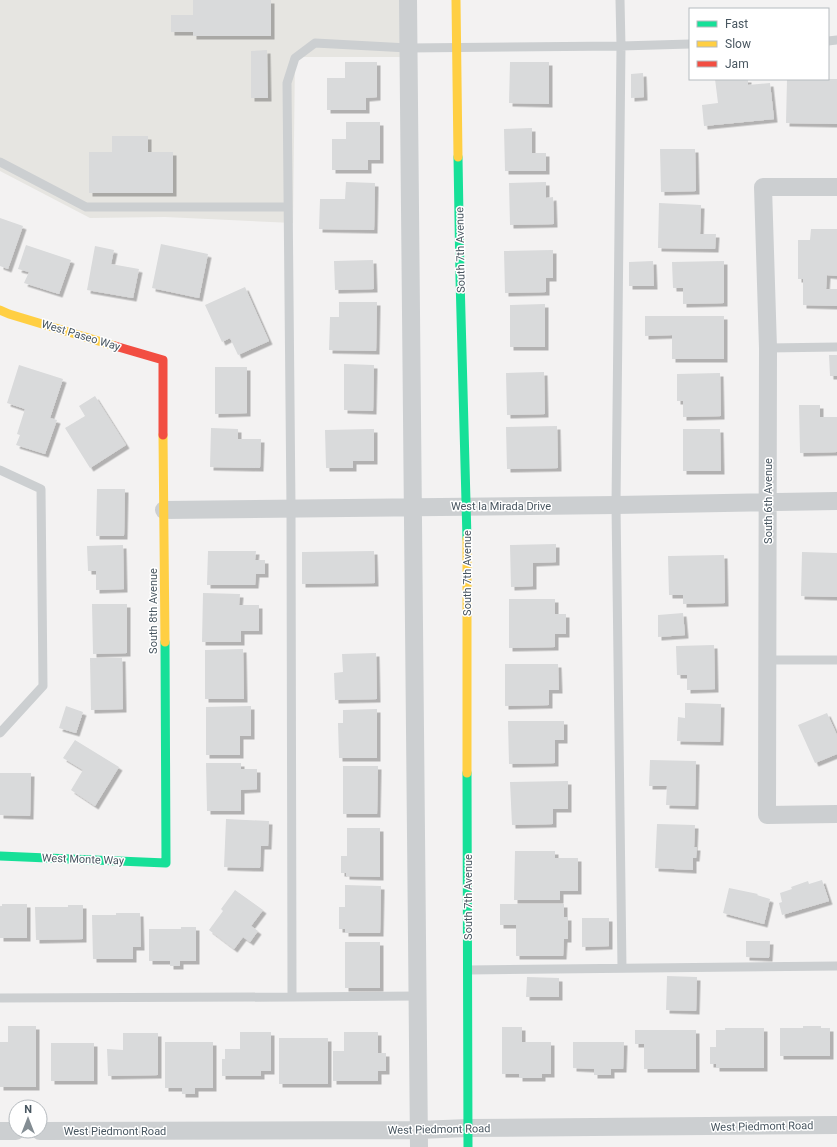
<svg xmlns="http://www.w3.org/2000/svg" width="837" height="1147" viewBox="0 0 837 1147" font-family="Roboto,sans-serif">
	<defs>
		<filter id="shadow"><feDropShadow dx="3.5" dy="3.5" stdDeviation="0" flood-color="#0004"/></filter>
	</defs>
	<rect width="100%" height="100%" fill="#f3f2f2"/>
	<path fill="#e6e5e1" d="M0,0H400L401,57H295L293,223L165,217L90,218L0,171Z"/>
	<path fill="#d9dadb" filter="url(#shadow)" d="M193,0H271V36H193V32H171V15H193Z
		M267,50L268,98H251V51Z
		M345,62H377V97L366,98V110H327V78H345Z
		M510,62H549V104L509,103Z
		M643,73L644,97L631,98V74Z
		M715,79H748V85L770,83L774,119L704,126L702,105L718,103Z
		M787,79H837V124L786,123Z
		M346,122H380V160H368V170H332V139H346Z
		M532,128V153H546V171H505L504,129Z
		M112,136H148V152H173V193H89V152H112Z
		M660,149H695L696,191L661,192Z
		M346,182L375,183L374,230L319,229L320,199H345Z
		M546,182V198L553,197L554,224L510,225L509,183Z
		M659,203L701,205L700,234H716L715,249L658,248Z
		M0,218L23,226L8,269L0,266Z
		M811,229H837V276L827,275L826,289H837V306L803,305V279H798V240H810Z
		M161,244L208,254L199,298L152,288Z
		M26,245L71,260L59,294L24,283L29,272L18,269Z
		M95,246L114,250L111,264L139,269L133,298L87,290Z
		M553,250V278H546V292L505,293L504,251Z
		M373,260L374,289L335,290L334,261Z
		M653,261L654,286H629V262Z
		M724,261V303L683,304V288H673L672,262Z
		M245,287L269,341L238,355L230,338L222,342L205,305Z
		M339,302H377L376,351L329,350L330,317H339Z
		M545,304V347H510V305Z
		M645,316H724V359H672V335L645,336Z
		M829,355H837V376H830Z
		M344,364L374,365L373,411L344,410Z
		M19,365L63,379L50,418L57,420L45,454L16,445L20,435L17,434L25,409L7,403Z
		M215,367H247V413L215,414Z
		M544,372L545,414L507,415L506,373Z
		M720,373L721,416L683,417V401H677V374Z
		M95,396L126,445L90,468L65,428L85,416L79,406Z
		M799,405H820V417H837V452L800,453Z
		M557,426L558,468L507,469L506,427Z
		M211,428L238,429V439H261L260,468L210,467Z
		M374,429V461H353V468H326L325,430Z
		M683,429H720L721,471H683Z
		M97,489H125L124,536H96Z
		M556,544V562L533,563V586L511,587L510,545Z
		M123,545L124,589L96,590V571H88L87,546Z
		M208,551H256L255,560H265V574H256L255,585H207Z
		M374,551L375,583L302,584V552Z
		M802,552L837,553V597L801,596Z
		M724,555L725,603L683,604V595H669L668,556Z
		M203,593L240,594L239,605H259V631H241V642H202Z
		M509,599H555V614H566V634H555V647L509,648Z
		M92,604H127V653L93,654Z
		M683,613L685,635L658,637V615Z
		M714,645L715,689L687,690V675H677L676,646Z
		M243,649L244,699H205V650Z
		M376,653L377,699L335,700L334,673L343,672L342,654Z
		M90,658H122L123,709L91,710Z
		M505,664H558L559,690H549V705L505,706Z
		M685,703L721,704L720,742L677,741L678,717L685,718Z
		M66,706L83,712L76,733L59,728Z
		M251,706V736H240V755H206V707Z
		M377,709V758H339L338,723H343V710Z
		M827,713L837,735V754L815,763L798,725Z
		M508,721H564V740H555V763L509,764Z
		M75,740L119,767L95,806L71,790L83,770L63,758Z
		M650,760L696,761L695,806L666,805L667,786H649Z
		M206,763H241V769H257V789L241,790V811H207Z
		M343,766H378L377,814H343Z
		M0,773H31L30,816L0,815Z
		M568,781V809H553V824L512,825L510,782Z
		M226,819L269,821L268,846H261L260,868L224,867Z
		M657,824L695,825L694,847H697L696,858H693V870L655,868Z
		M347,828H380V877L346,876V873H341V856H347Z
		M515,851H555V858H578V891H560V900H514Z
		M822,880L829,901L782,915L779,903L782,902L780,893L792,889L791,887L808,881L809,884Z
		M345,885L381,886L380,933H345V929H339V907H345Z
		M729,888L758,894L757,895L770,899L764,924L723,913Z
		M235,890L263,910L251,926L258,931L250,942L243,937L234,949L209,930L223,911L221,909Z
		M2,904H27V938H0V906H2Z
		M500,904H564V917H568V939H564L563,956H516V925H500Z
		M68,905H83V939L36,940L35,907H68Z
		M116,913H140L141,947H133V959H93L92,915H116Z
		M582,918H609V946L582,947Z
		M181,927H196V961H180V966H170V961H149V929H181Z
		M746,941H770L769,958L746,957Z
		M345,942H380V988H345Z
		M667,976L697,977L696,1011L666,1010Z
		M527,977L559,978V997H526Z
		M8,1026H36V1087H0V1042H8Z
		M803,1026H821V1028H830V1056H780V1028H803Z
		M502,1027H522V1042H551V1074H542V1078H519V1074H502Z
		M725,1028H764V1068H716V1064H710V1047H716V1030H725Z
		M635,1030H696V1069H644V1044H635Z
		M240,1032H271V1071H261V1076H222V1059H225V1049H240Z
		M344,1032H378V1053H386V1071H378V1081H333V1051H344Z
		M123,1033H158V1075L108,1076L107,1049L123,1050Z
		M279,1038H328V1084H279Z
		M165,1042H213V1088H195V1094H182V1088H165Z
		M573,1042H624L623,1069H611V1075H594V1069L573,1068Z
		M51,1043H94V1081H51Z"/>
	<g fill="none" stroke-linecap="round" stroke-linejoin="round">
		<path stroke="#cccfd1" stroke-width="9" d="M620,0L621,46L616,505L622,968
			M828,41L837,40
			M0,162L86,207H288
			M768,348L837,347
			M0,470L41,489L43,686L0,733
			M767,660H837
			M468,970L837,966
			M292,997L417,996
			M0,998L292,997L291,508L287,83L295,58L315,43L408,48L621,46L690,44"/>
		<path stroke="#cccfd1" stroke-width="18" d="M408,0L419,1147
			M837,187H763L768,348L767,815L837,814
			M164,510L616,505L837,501
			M0,1131H16
			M40,1131L419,1130L468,1128L837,1125"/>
		<path stroke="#16e098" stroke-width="9" d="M458,157L460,278L467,539
			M467,773L468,1147
			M0,856L166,863L165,642"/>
		<path stroke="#ffcf43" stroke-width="9" d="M456,0L458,157
			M0,310L9,314L115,346
			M163,435L165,642
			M467,539V773"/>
		<path stroke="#f24e42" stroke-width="9" d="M115,346L163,360V435"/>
	</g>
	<g text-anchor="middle" stroke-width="3" stroke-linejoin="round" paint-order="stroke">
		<g font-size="11" fill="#485660" stroke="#fff">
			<text transform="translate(460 250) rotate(-91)" y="4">South 7th Avenue</text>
			<text transform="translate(81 335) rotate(17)" y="4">West Paseo Way</text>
			<text transform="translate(768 501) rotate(-90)" y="4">South 6th Avenue</text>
			<text x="501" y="510">West la Mirada Drive</text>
			<text transform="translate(467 573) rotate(-90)" y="4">South 7th Avenue</text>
			<text transform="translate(153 611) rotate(-90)" y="4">South 8th Avenue</text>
			<text transform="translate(83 859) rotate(2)" y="4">West Monte Way</text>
			<text transform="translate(468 897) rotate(-90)" y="4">South 7th Avenue</text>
			<text transform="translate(762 1126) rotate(-1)" y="4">West Piedmont Road</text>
			<text transform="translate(439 1129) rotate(-1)" y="4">West Piedmont Road</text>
			<text x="115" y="1135">West Piedmont Road</text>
		</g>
	</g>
	<rect x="689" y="8" width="140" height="72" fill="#ffffff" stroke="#b6bbbf"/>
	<rect x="697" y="21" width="20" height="6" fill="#16e098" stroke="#b6bbbf"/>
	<text x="725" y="28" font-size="12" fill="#485660">Fast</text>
	<rect x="697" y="41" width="20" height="6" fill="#ffcf43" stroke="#b6bbbf"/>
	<text x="725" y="48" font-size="12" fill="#485660">Slow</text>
	<rect x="697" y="61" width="20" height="6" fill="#f24e42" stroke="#b6bbbf"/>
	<text x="725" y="68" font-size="12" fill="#485660">Jam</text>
	<g transform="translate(28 1119)"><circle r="19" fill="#ffffff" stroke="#b6bbbf"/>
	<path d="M0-3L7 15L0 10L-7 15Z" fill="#848d93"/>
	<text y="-6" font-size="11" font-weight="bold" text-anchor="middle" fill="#485660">N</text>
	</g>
</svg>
